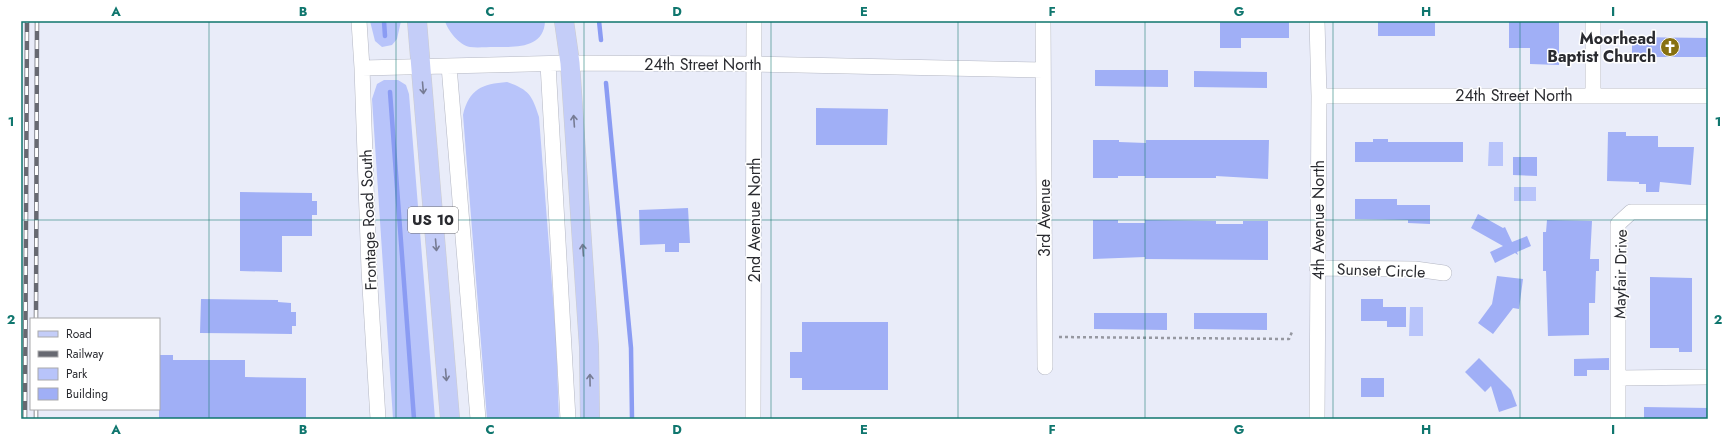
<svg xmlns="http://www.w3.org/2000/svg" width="1729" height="440" viewBox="0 0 1729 440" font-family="Jost,sans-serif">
	<rect width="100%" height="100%" fill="#e9ecf9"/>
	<path fill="#b8c4fa" d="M370,21H401L397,39L392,45L382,47L375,41Z
		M445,21H545C544,49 515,47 494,47C487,47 477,48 470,47C459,45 448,31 445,21Z
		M384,80H398L406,85L409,94L435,419H393L372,99L377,84Z
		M507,82C529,90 532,95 539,117L556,337L559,419H487L463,115C469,89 482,84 507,82Z
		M1489,142H1503V166H1488Z
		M1514,187H1536V201H1514Z
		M1410,307H1423V336H1409Z"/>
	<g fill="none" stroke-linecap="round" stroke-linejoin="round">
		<path stroke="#8b9cf3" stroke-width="4.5" d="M384,21L385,36
			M599,21L601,40
			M606,83L631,348L632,419
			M390,92L414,419"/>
	</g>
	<path fill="#a0aff6" d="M1220,21H1289V38H1241V48H1220Z
		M1378,21H1435V36H1378Z
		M1509,21H1559V65L1530,64V48H1509Z
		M1632,37L1708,38V57H1632Z
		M1095,70H1168V87L1095,86Z
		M1194,71L1267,72V88L1194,87Z
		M816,108L888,109L887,145H816Z
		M1608,132H1626V136H1658V147H1694L1691,185L1660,182L1659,192H1646V184H1639V182L1607,181Z
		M1373,139H1388V142H1463V162H1355V142H1373Z
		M1093,140H1119V142L1146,143V140H1269L1268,179L1216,176V178H1145V176H1118V178H1093Z
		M1513,157H1537V176L1513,175Z
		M240,192L312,193V201H317V215H312V236H282V272L240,271Z
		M1355,199H1397V205H1430V224L1408,223V220L1355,219Z
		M688,208L690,243H679V252H665V244L640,245L639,210Z
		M1478,214L1503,228L1505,227L1512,242L1527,236L1531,246L1517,252L1518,255L1515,253L1495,263L1490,252L1503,246L1471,228Z
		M1093,220H1118V223H1145V220L1216,221V224H1243V221H1268V260L1145,259V257L1093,259Z
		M1547,220L1592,221L1590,259H1599V271H1596L1595,303H1589V335L1548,336L1546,271H1543V232H1546Z
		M1497,276L1523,279L1519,309L1513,308L1493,334L1478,323L1492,304Z
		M1650,277L1692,278V352H1679V348H1650Z
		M201,299L278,300V302L291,303V312H296V326H292V334L200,333Z
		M1361,299H1383V307H1406V327H1387V321H1361Z
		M1094,313H1167V330L1094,329Z
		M1194,313H1267V330L1194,329Z
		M802,322H888V390H802V378H790V352H802Z
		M159,355H173V360H245V377L306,378V419H159Z
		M1479,358L1511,390L1517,406L1499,412L1491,386L1485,392L1465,372Z
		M1609,358V370H1587V376H1574V359Z
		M1361,378H1384V397H1361Z
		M1644,407L1708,408V419L1644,418Z"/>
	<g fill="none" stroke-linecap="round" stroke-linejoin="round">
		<g stroke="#b4b7c3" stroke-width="16">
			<path id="minor" d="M359,21L362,68L369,270L378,419
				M1043,21L1045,367
				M1593,21V95
				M548,64L568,419
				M449,66L478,419
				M362,68L570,63L754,64L1043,70
				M1319,96H1708
				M1317,268L1415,269L1444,273
				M1619,378L1708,377
				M753,419L754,21
				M1317,419L1319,96L1317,21
				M1618,419V224L1631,212H1708"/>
		</g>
		<g stroke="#cccccd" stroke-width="20">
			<path id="major" d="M417,21L450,419
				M564,21L570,63L589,347L590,419"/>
		</g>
		<path stroke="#9698a1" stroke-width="2.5" stroke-dasharray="3 3" stroke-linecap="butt" d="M1059,337L1289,339L1292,332"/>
		<use href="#minor" stroke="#fff" stroke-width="15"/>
		<use href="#major" stroke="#c4cdf8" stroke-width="19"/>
		<g stroke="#676971" stroke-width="4.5">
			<path id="rail" d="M36,319L37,21
				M36,409V419
				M25,419L27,21"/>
		</g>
		<use href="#rail" stroke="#fff" stroke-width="3" stroke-dasharray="9" stroke-linecap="butt"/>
	</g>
	<defs><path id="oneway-shaft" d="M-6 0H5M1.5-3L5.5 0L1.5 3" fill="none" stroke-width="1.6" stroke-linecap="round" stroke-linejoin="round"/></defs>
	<g stroke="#777c94">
		<use href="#oneway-shaft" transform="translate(423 88) rotate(85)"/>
		<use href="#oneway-shaft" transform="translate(574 121) rotate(-94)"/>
		<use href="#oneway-shaft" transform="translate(436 245) rotate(85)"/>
		<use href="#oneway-shaft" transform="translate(583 250) rotate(-94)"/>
		<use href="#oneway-shaft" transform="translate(446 375) rotate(85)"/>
		<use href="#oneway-shaft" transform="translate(590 380) rotate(-91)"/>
	</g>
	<path fill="none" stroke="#0f766e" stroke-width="1" stroke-opacity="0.55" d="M209,21V419M396,21V419M584,21V419M771,21V419M958,21V419M1145,21V419M1333,21V419M1520,21V419M21,220H1708"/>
	<defs>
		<g id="church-disc" transform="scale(1)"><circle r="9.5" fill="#877011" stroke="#fff"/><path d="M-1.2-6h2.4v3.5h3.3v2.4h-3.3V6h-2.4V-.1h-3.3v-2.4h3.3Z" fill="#fff"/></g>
	</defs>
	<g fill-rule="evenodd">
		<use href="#church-disc" x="1670" y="47"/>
	</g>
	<g text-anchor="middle" stroke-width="3" stroke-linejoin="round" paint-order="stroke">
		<rect fill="#fff" stroke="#6a6b6e" stroke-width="1" x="408" y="207" width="50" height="26" rx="3"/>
		<g font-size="15" font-weight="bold" fill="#2a2b30">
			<text x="433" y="225">US 10</text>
		</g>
		<g font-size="16" font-weight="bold" fill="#2a2b30" stroke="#fff" text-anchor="end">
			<text x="1656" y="44">Moorhead<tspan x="1656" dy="18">Baptist Church</tspan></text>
		</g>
		<g font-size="16" fill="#2a2b30" stroke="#fff">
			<text x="703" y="70">24th Street North</text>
			<text x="1514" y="101">24th Street North</text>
			<text transform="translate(1044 218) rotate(-90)" y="6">3rd Avenue</text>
			<text transform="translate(368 220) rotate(-92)" y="6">Frontage Road South</text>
			<text transform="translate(754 220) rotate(-90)" y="6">2nd Avenue North</text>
			<text transform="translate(1318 220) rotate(-90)" y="6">4th Avenue North</text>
			<text transform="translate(1381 270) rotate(2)" y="6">Sunset Circle</text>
			<text transform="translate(1620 274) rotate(-89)" y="6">Mayfair Drive</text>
		</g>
	</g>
	<rect width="1729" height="440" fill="none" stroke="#ffffff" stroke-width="44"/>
	<rect x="30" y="318" width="130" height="92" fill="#ffffff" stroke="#aaaaac"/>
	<rect x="38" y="331" width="20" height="6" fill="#c4cdf8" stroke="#aaaaac"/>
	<text x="66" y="338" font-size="12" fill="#2a2b30">Road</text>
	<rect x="38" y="351" width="20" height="6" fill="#676971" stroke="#aaaaac"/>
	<text x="66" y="358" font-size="12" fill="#2a2b30">Railway</text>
	<rect x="38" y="368" width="20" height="12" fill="#b8c4fa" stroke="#aaaaac"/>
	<text x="66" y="378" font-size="12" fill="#2a2b30">Park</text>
	<rect x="38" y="388" width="20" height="12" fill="#a0aff6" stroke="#aaaaac"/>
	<text x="66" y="398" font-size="12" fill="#2a2b30">Building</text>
	<rect x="22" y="22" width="1685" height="396" fill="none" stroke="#0f766e" stroke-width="1.5"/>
	<g font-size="13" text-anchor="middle" font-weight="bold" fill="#0f766e">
		<text x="116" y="16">A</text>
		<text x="303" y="16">B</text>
		<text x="490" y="16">C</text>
		<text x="677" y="16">D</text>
		<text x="864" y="16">E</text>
		<text x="1052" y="16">F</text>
		<text x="1239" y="16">G</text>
		<text x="1426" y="16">H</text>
		<text x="1613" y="16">I</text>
		<text x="11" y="126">1</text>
		<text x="1718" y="126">1</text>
		<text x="11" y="324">2</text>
		<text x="1718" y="324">2</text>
		<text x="116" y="434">A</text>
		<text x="303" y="434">B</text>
		<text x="490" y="434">C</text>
		<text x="677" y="434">D</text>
		<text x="864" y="434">E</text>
		<text x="1052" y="434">F</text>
		<text x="1239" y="434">G</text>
		<text x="1426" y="434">H</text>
		<text x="1613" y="434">I</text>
	</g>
</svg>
